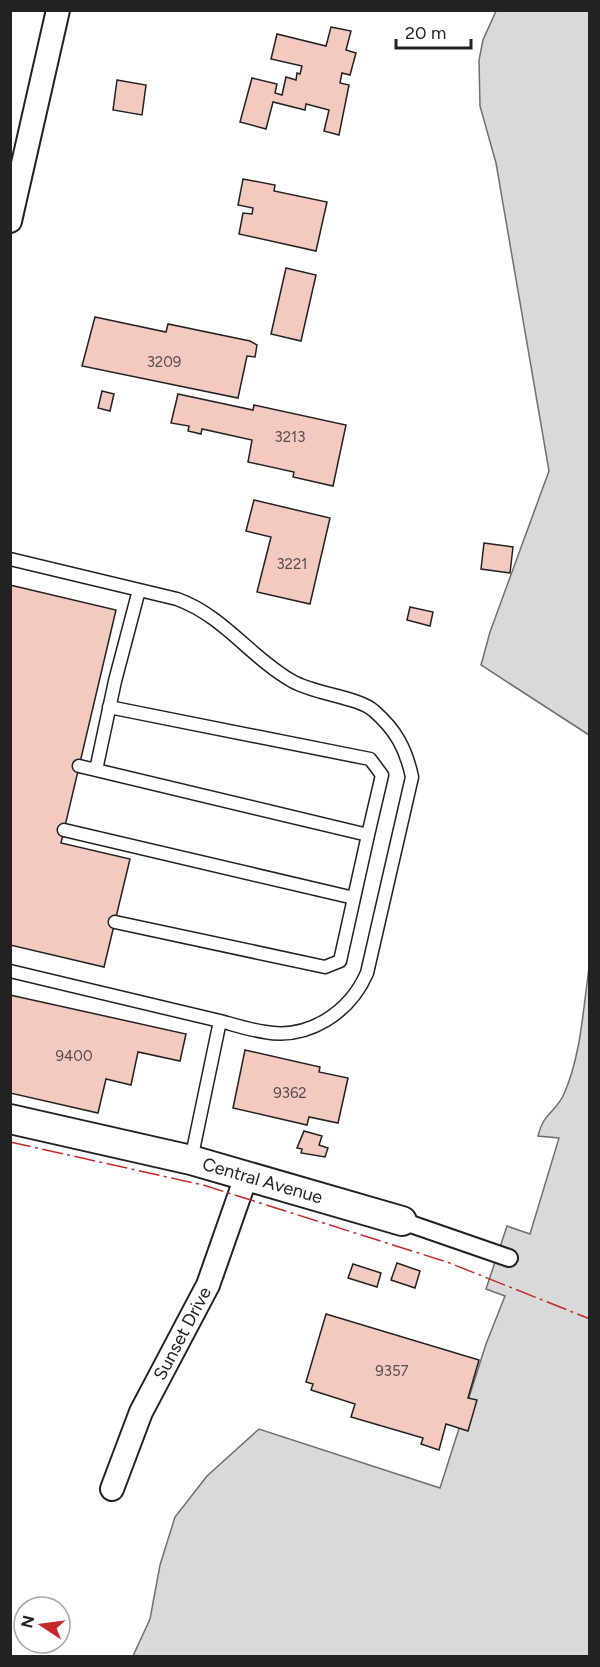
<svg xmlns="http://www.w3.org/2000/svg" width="600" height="1667" viewBox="0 0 600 1667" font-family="Figtree,sans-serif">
	<rect width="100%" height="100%" fill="#fff"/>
	<path fill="#d9d9d9" stroke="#6f6f6f" stroke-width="1.5" d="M496,11H589V735L481,665L490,632L549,471L496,163L480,106L479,60L483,40Z
		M589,968V1656H133L150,1619L160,1565L175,1517L207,1476L259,1429L440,1488L486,1344L505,1296L486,1289L507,1226L530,1234L559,1138L538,1136C543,1113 556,1112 564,1094C581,1055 583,1010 589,968Z"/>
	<path fill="#f3c9c0" stroke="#222" stroke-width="1.5" d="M331,27L351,31L346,50L356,53L350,75L342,73L340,83L349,85L339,135L324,131L329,110L306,104L305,110L273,102L266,129L240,122L252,78L277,84L275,93L282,95L286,77L296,80L297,73L300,74L302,66L271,59L277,34L326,46Z
		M117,80L146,85L142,115L113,110Z
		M243,179L275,185L274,191L327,202L316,251L239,234L243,213L252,214L253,208L238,205Z
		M286,268L316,275L301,341L271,334Z
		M95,317L166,332L168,324L250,341L257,345L255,357L247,356L238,398L82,366Z
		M102,391L114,394L110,411L98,408Z
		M178,394L253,410L254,405L346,425L333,486L293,477L294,472L248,462L252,440L202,429L201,434L188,431L189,426L171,423Z
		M254,500L330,518L310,604L257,592L271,537L246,531Z
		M484,543L513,547L510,573L481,569Z
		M10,585L116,610L61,843L130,859L104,967L10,945Z
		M410,607L433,612L430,626L407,620Z
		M10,995L186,1034L180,1061L138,1052L131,1085L106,1079L98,1113L10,1093Z
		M245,1050L320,1067L319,1072L348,1078L338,1123L309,1117L307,1125L233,1108Z
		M304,1131L322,1136L319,1145L328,1148L325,1157L301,1153L302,1149L297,1148Z
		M397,1263L420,1271L415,1288L391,1280Z
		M353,1264L381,1273L377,1287L348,1278Z
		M326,1314L479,1360L468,1398L477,1400L468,1431L446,1424L439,1450L421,1444L423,1438L351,1417L355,1404L311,1390L313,1384L306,1382Z"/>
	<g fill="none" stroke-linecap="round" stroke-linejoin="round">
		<g stroke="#222" stroke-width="15">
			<path id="service" d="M10,559L177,599C224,616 250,657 292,681C314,694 359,697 374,711C396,730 406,749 412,777L367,973C350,1012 309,1040 265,1032C250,1030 235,1025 220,1021
				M109,707L370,759L382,775L368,835L96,770L115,681L139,590
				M79,766L96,770
				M64,830L354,898
				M115,922L325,967L340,961L368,835
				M10,971L220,1021L191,1160"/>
		</g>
		<g stroke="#222" stroke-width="20">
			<path id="pedestrian" d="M402,1221L509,1258"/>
		</g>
		<g stroke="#222" stroke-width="26">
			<g id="minor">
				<path d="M10,221L58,10"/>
				<path id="s1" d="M112,1489L141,1412L208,1285L247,1174"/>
			</g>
		</g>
		<g stroke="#222" stroke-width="32">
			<g id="tertiary">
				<path id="s2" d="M10,1119L191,1160L402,1221"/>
			</g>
		</g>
		<use href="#service" stroke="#fff" stroke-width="12"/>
		<use href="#pedestrian" stroke="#fff" stroke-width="16"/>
		<use href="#minor" stroke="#fff" stroke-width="22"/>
		<use href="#tertiary" stroke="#fff" stroke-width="28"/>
		<path stroke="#c62828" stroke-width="1.5" stroke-dasharray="21 4.5 3 4.5" stroke-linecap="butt" d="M10,1142L203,1185L447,1262L590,1319"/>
	</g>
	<g text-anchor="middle" stroke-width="4.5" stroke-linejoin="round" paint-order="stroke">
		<g font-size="15" fill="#564c4a">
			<text x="164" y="367">3209</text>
			<text x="290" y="442">3213</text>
			<text x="292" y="569">3221</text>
			<text x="74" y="1061">9400</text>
			<text x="290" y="1098">9362</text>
			<text x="392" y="1376">9357</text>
		</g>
		<g font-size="18" fill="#222" stroke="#fff">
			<text dy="6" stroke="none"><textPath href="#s2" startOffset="260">Central Avenue</textPath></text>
			<text dy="6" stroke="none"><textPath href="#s1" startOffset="171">Sunset Drive</textPath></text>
		</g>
	</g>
	<rect width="600" height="1667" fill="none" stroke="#222222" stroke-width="24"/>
	<g transform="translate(42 1625) rotate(283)"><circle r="28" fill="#ffffff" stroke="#a7a7a7" stroke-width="1.5"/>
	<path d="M0-4.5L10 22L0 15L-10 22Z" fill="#c62828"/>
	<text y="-9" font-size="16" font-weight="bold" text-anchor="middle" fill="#222222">N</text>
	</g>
	<path d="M396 39v9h75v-9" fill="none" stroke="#222222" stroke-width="3"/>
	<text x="405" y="39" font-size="18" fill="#222222" stroke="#ffffff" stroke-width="4.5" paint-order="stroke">20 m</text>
</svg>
